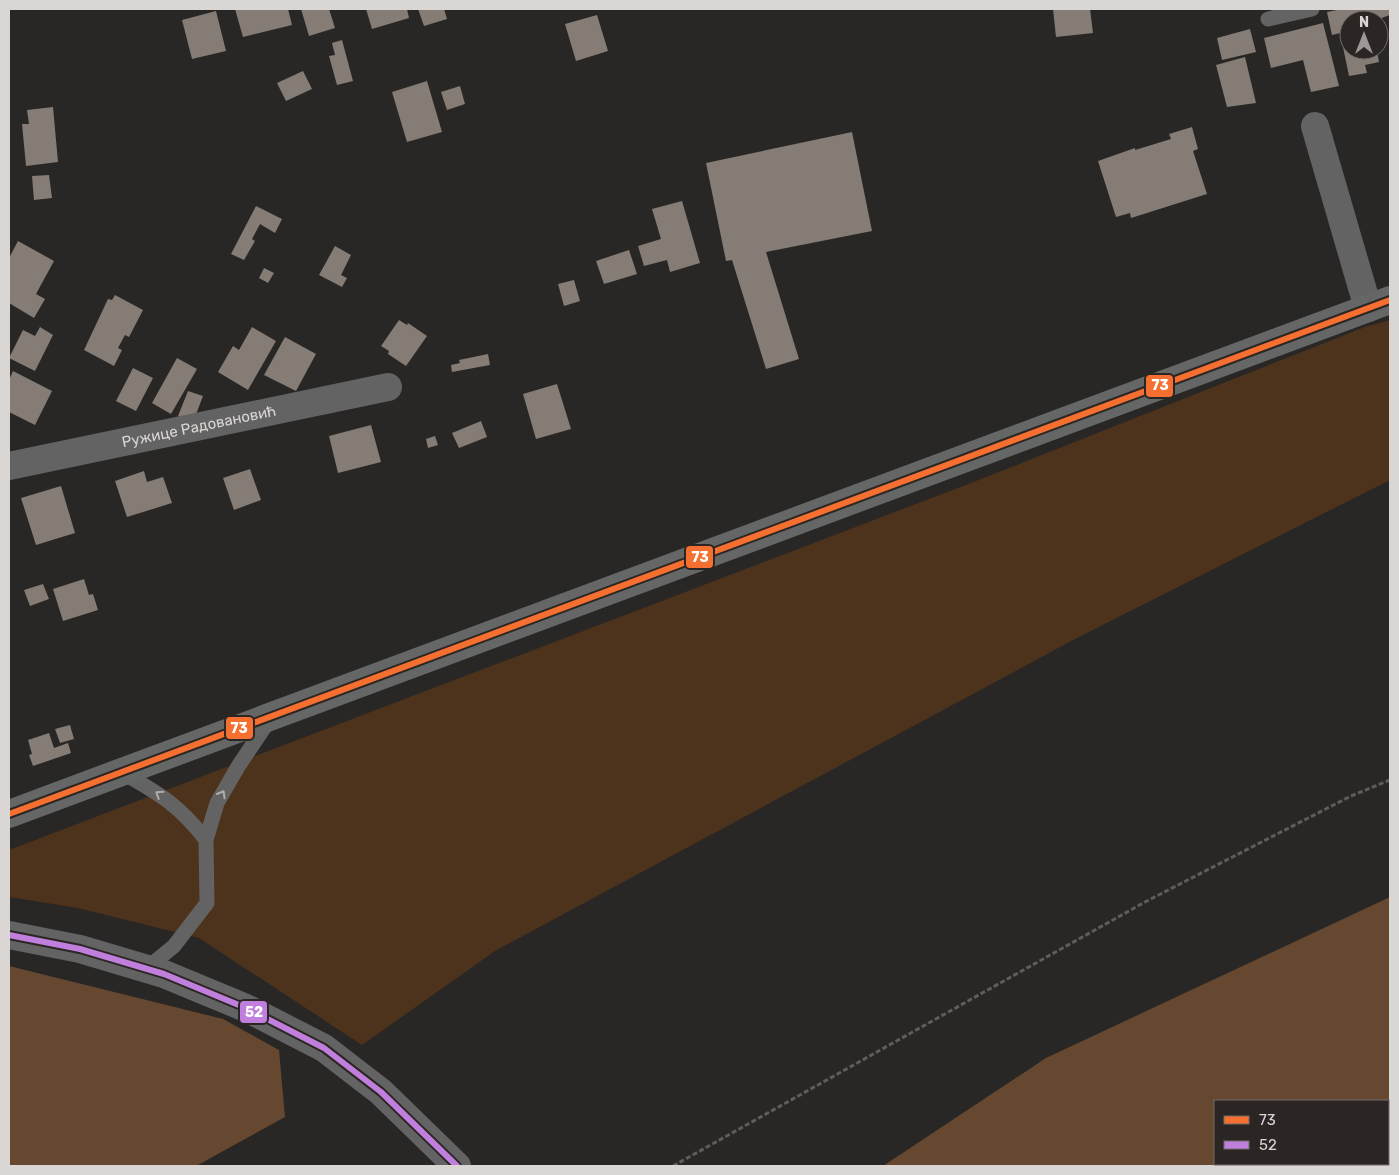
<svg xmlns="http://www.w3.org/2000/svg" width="1399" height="1175" viewBox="0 0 1399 1175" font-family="Rubik,sans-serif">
	<rect width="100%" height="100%" fill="#292725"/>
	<path fill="#4d321c" d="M1390,320V480L1075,639L495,951L362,1045L199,938L78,908L9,897V850L971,483L1365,327Z"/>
	<path fill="#664830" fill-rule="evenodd" d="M1390,897V1166H883L1046,1058ZM1215,1101H1388V1164H1215Z
		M9,966L223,1019L279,1050L285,1117L196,1166H9Z"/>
	<path fill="#847c75" d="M235,9H288L292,25L243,37Z
		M301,9H329L335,28L309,36Z
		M366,9H407L409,18L372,29Z
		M418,9H444L447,19L424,26Z
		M1053,9H1090L1093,33L1056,37Z
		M1342,9H1390V15L1376,20H1349V31L1332,35L1327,12Z
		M216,11L226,51L192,59L182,20Z
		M597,15L608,51L576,61L565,24Z
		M1323,23L1339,86L1311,92L1303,60L1271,68L1264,38Z
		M1250,29L1256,52L1222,60L1217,38Z
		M342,40L353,81L337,85L329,56L335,55L332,43Z
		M1349,46V50H1377L1379,62L1365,65L1367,73L1349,76L1343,47Z
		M1245,57L1256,103L1227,107L1216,65Z
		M303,71L312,89L286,101L277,83Z
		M427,81L442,132L407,142L392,92Z
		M460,86L465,104L447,110L441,92Z
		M53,107L58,162L26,166L22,124H29L27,110Z
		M1192,127L1198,149L1193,151L1207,194L1131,218L1130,213L1116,217L1098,161L1135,148V150L1171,139L1169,134Z
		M852,132L872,231L766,252L799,359L766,369L732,260L726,261L706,163Z
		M49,175L52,198L34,200L32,176Z
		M682,201L700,263L670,272L667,260L644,266L638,246L661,239L652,209Z
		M256,206L282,219L275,233L260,224L252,239L255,241L244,260L231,254Z
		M18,241L54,261L36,294L45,299L34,318L9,303V258Z
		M335,246L351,255L341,275L347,278L342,287L319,275Z
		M629,250L637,274L604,284L596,261Z
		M264,268L274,273L268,283L259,278Z
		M574,280L580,301L564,306L558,284Z
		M115,295L143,310L129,337L125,335L118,348L122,350L114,366L84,350L108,299L112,300Z
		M399,320L407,325L408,323L427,336L406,366L388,354L389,351L381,346Z
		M40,327L53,335L35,371L9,358L23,330L35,336Z
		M252,327L276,341L248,390L218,372L233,346L239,350Z
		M285,337L316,354L296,391L264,375Z
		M488,354L490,365L452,372L451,365L460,363L459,360Z
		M177,358L197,369L171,414L152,403Z
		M133,368L153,378L136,411L116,401Z
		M13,371L52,391L35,425L9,412V380Z
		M557,384L571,429L536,439L523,394Z
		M188,391L203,396L193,422L178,416Z
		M481,421L487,437L459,448L452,433Z
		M371,425L381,462L338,473L329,436Z
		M435,436L438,445L428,448L426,439Z
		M250,469L261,500L234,510L223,478Z
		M144,471L147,482L163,477L172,503L127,517L115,481Z
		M61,486L75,533L36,545L21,498Z
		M84,579L89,595L93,594L98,610L63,621L53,589Z
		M43,584L49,599L30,606L24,590Z
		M70,725L74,739L60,743L55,729Z
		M49,733L54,748L68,743L71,753L33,766L29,755L32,754L28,740Z"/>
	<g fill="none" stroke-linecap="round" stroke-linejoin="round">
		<path stroke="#5e5d5c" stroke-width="3" stroke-dasharray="5 2.5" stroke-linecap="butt" d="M673,1166L1145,902L1351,796L1390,780"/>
		<path stroke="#636364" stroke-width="15" d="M1268,19L1312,9
			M123,773C160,794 180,806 206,840
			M146,969L174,946L207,903L206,840L217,803L239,765L270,719"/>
		<g stroke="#636364" stroke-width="28">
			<path d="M1315,126L1368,308"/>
			<path id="s1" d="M9,466L388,387"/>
			<path d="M9,935L80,949L164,974L246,1008L324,1048L381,1092L457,1166"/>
		</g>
		<path stroke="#656666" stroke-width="28" d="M9,814L1390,300"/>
		<g stroke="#2b2623" stroke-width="10">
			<path id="bus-1" d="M9,814L1390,300"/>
		</g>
		<g stroke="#2b2623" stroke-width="10">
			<path id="bus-2" d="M9,935L80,949L164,974L246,1008L324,1048L381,1092L457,1166"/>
		</g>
		<use href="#bus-1" stroke="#f46f30" stroke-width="6"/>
		<use href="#bus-2" stroke="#c07fdc" stroke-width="6"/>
	</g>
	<defs><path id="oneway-chevron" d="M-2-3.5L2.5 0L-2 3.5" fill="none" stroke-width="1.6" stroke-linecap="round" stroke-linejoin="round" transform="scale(1.25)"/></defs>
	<g stroke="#b0aead">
		<use href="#oneway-chevron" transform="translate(159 794) rotate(-147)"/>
		<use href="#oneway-chevron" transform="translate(222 794) rotate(-60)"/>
	</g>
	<g text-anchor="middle" stroke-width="5" stroke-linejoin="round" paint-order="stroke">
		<g font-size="15" fill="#dad6d4" stroke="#2b2623">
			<text dy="5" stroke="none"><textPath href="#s1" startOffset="194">Ружице Радовановић</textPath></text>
		</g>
	</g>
	<g stroke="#2b2623" stroke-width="2">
		<rect x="1145" y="374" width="29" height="24" rx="5" fill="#f46f30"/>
		<rect x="685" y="545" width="29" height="24" rx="5" fill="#f46f30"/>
		<rect x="225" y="716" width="29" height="24" rx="5" fill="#f46f30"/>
		<rect x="239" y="1000" width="29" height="24" rx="5" fill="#c07fdc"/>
	</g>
	<g font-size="14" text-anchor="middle" font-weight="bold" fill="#fff">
		<text x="1160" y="390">73</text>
		<text x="700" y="562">73</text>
		<text x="239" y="733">73</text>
		<text x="254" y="1017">52</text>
	</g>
	<rect width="1399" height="1175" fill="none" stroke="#dad6d4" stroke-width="20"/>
	<rect x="1214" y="1100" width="175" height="65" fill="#2b2623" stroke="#716c6a"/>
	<rect x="1224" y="1116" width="25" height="8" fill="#f46f30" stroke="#716c6a"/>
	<text x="1259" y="1125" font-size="15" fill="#dad6d4">73</text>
	<rect x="1224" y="1141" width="25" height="8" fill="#c07fdc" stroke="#716c6a"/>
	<text x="1259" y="1150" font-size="15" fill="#dad6d4">52</text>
	<g transform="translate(1364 35)"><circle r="24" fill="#2b2623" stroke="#716c6a"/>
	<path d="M0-4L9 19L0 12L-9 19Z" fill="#9c9997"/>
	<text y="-8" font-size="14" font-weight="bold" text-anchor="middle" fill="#dad6d4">N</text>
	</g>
</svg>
